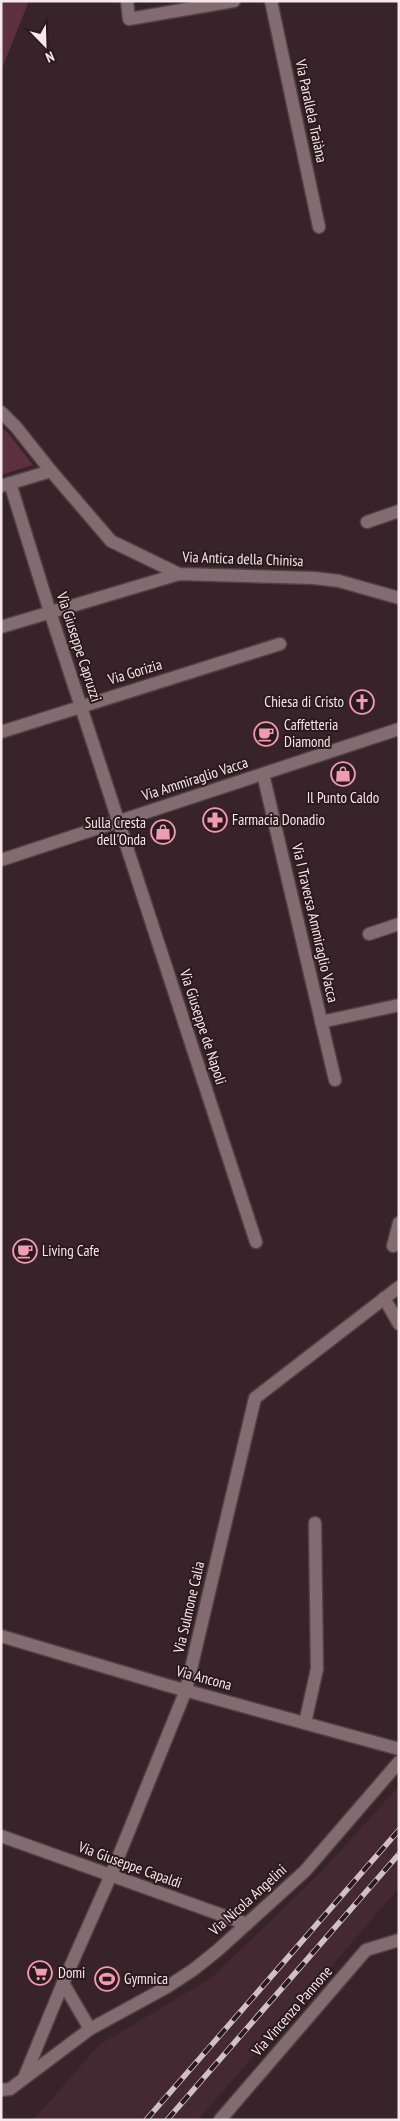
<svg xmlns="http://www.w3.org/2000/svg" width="400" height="2121" viewBox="0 0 400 2121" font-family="'PT Sans Narrow',sans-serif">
	<rect width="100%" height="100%" fill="#372329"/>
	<path fill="#442932" d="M399,1786V1888L198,2120H33L99,2045L211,1978L320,1873Z"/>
	<path fill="#5c303f" d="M1,1H29L1,71Z
		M1,427L9,434L33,465L1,475Z"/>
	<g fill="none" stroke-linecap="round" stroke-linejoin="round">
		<g stroke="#514146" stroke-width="15">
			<path id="service" d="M369,934L399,924
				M321,1022L399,1005"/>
		</g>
		<g stroke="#514146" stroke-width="15">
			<path id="minor" d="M127,1L129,19L234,1
				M271,1L319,227
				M1,412L16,427L51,471L111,541L179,574L314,578L339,581L399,598
				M10,483L50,612L256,1242
				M1,486L51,471
				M367,522L399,511
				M1,627L179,574
				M1,732L280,644
				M263,774L335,1080
				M393,1246L399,1223
				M384,1298L399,1324
				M1,1636L166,1685L399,1749
				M305,1723L317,1669L315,1523
				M1,1836L247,1924
				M63,1983L111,1875L186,1690L255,1398L399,1287
				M220,2120L366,1950L399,1940"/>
		</g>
		<g stroke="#514146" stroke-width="15">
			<path id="tertiary" d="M1,860L399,729
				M63,1983L90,2029
				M24,2078L63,1983
				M1,2090L10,2089L90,2029L167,1987L193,1970L218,1950L305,1871L399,1762"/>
		</g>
		<use href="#service" stroke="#836b72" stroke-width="12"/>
		<use href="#minor" stroke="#836b72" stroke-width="12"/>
		<use href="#tertiary" stroke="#836b72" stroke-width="12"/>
		<g stroke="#cfc0c4" stroke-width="5.5">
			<path id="rail" d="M146,2120L399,1830
				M167,2120L399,1854"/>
		</g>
		<use href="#rail" stroke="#2c191f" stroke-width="4" stroke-dasharray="11" stroke-linecap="butt"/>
	</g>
	<defs>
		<g id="church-ring" transform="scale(1.25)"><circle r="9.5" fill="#2c191f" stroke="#f09ab5" stroke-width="1.5"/><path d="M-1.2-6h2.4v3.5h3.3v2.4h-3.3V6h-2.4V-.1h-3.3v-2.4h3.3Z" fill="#f09ab5"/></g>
		<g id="cafe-ring" transform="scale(1.25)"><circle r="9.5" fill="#2c191f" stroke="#f09ab5" stroke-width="1.5"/><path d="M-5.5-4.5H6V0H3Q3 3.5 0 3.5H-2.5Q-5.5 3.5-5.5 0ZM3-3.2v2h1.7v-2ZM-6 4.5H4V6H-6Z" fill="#f09ab5"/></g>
		<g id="shop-ring" transform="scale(1.25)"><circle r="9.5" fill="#2c191f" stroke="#f09ab5" stroke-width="1.5"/><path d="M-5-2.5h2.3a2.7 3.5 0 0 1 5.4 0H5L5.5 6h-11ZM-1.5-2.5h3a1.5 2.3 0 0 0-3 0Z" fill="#f09ab5"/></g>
		<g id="pharmacy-ring" transform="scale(1.25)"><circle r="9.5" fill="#2c191f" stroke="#f09ab5" stroke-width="1.5"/><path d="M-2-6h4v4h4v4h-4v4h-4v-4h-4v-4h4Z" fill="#f09ab5"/></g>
		<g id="supermarket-ring" transform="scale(1.25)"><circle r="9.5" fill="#2c191f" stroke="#f09ab5" stroke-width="1.5"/><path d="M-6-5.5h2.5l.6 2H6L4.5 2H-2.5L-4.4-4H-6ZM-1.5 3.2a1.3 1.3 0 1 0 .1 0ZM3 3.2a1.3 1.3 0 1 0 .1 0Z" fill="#f09ab5"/></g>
		<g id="stadium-ring" transform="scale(1.25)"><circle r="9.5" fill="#2c191f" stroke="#f09ab5" stroke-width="1.5"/><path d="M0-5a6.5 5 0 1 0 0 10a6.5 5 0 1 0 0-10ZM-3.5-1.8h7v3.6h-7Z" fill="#f09ab5"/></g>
	</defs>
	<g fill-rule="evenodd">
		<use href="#church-ring" x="362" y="702"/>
		<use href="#cafe-ring" x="266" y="734"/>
		<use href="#shop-ring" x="343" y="774"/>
		<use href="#pharmacy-ring" x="215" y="820"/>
		<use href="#shop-ring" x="163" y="832"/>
		<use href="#cafe-ring" x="25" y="1251"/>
		<use href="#supermarket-ring" x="40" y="1973"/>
		<use href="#stadium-ring" x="107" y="1979"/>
	</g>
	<g text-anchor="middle" stroke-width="4" stroke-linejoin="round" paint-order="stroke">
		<g font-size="15" fill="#f5e7eb" stroke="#2c191f">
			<text transform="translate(311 111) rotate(78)" y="5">Via Parallela Traiàna</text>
			<text transform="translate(243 559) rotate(2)" y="5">Via Antica della Chinisa</text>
			<text transform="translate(79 647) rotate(72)" y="5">Via Giuseppe Capruzzi</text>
			<text transform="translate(135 672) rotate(-17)" y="5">Via Gorizia</text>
			<text transform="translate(195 779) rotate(-18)" y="5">Via Ammiraglio Vacca</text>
			<text transform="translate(315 923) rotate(77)" y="5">Via I Traversa Ammiraglio Vacca</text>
			<text transform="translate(203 1027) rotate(72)" y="5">Via Giuseppe de Napoli</text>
			<text transform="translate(189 1607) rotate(-77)" y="5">Via Sulmone Calia</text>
			<text transform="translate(204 1678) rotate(15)" y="5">Via Ancona</text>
			<text transform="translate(130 1865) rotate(20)" y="5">Via Giuseppe Capaldi</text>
			<text transform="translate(248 1900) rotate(-42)" y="5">Via Nicola Angelini</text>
			<text transform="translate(292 2011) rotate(-49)" y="5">Via Vincenzo Pannone</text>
		</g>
		<g font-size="15" fill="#f5e7eb" stroke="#2c191f" text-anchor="start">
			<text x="344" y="707" text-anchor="end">Chiesa di Cristo</text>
			<text x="284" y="730">Caffetteria<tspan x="284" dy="17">Diamond</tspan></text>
			<text x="343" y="803" text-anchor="middle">Il Punto Caldo</text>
			<text x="232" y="825">Farmacia Donadio</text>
			<text x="146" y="828" text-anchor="end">Sulla Cresta<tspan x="146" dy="17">dell'Onda</tspan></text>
			<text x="42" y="1256">Living Cafe</text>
			<text x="58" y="1978">Domi</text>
			<text x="124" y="1984">Gymnica</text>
		</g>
	</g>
	<rect width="400" height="2121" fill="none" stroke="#f5e7eb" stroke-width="5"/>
	<g transform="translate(45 45) rotate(157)" stroke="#2c191f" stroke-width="4" paint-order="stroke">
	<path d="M0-4L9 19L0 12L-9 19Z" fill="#f5e7eb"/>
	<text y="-8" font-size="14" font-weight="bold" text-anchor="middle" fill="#f5e7eb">N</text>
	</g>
</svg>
